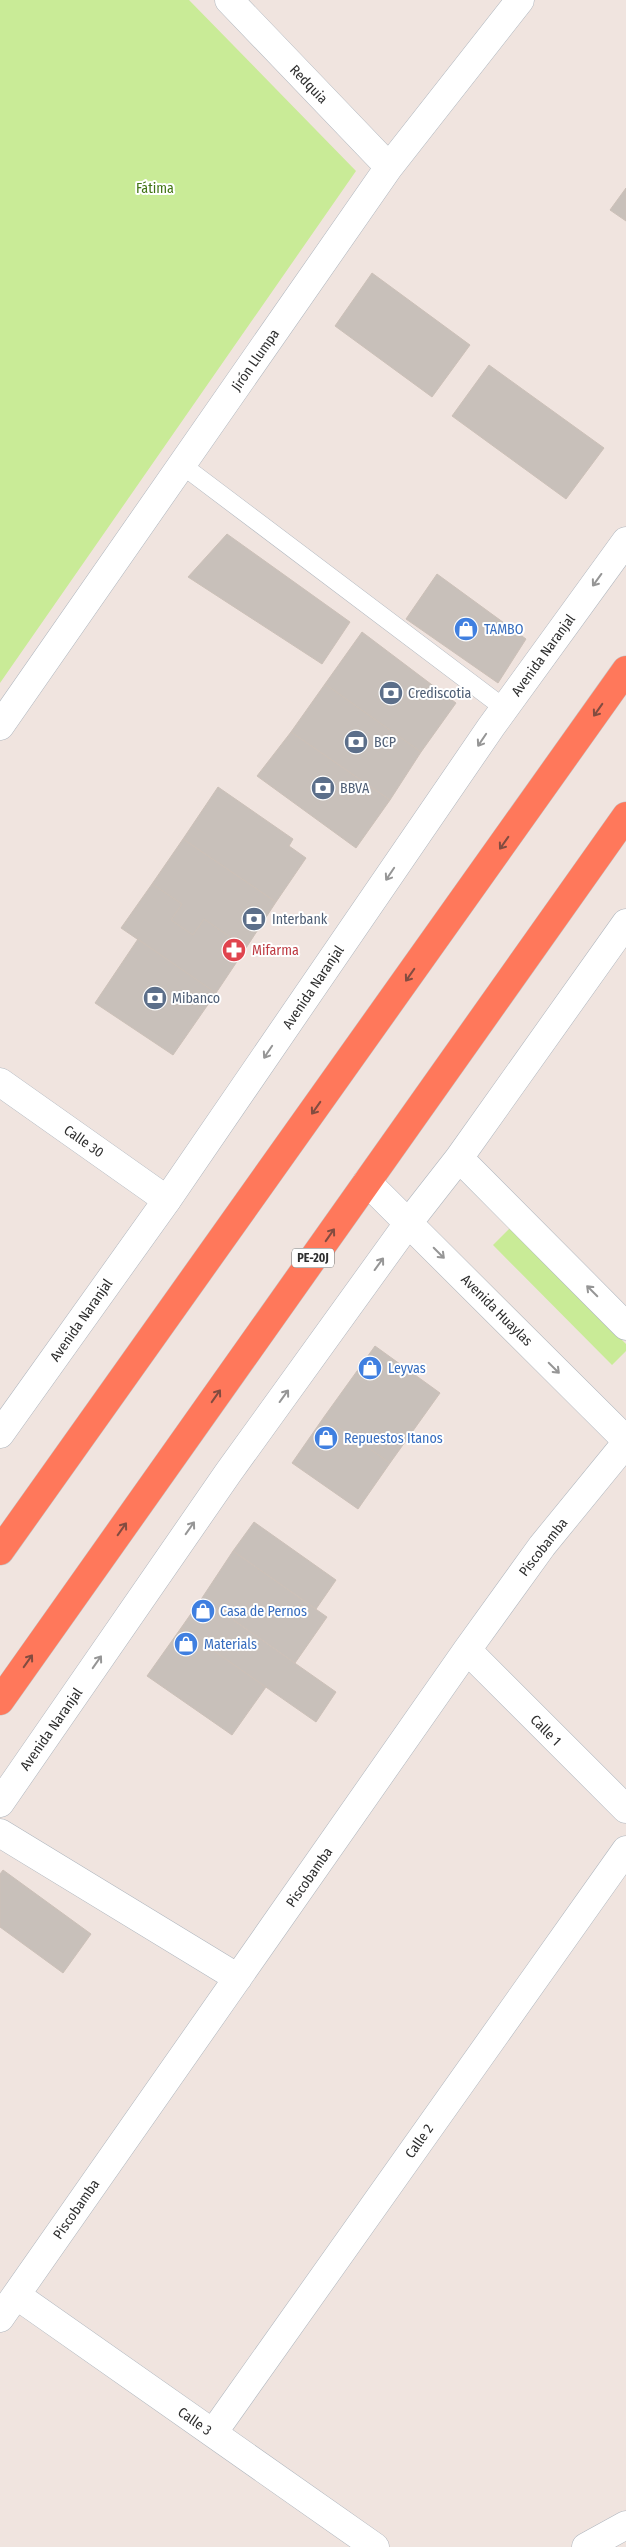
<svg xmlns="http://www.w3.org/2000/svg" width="626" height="2547" viewBox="0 0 626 2547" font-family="'Fira Sans Condensed',sans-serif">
	<rect width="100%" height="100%" fill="#f0e4df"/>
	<path fill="#c9eb97" d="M0,0H189L356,171L0,683Z
		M510,1228L626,1344V1351L612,1365L493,1245Z"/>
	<path fill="#c8c0ba" stroke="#ccc0b8" d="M626,188V221L610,210Z
		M372,273L470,345L432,397L335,326Z
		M489,365L604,448L566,499L452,416Z
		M227,534L350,622L322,664L188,577Z
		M437,574L526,639L498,683L406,619Z
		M362,632L456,703L421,752L325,684Z
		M325,684L421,752L390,800L291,732Z
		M291,732L390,800L356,848L257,776Z
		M218,787L293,839L289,846L306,858L276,902L183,839Z
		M183,839L276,902L246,948L204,919L193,935L171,920L182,904L152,884Z
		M152,884L182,904L171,920L193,935L204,919L246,948L216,993L121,928Z
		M138,939L216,993L173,1055L95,1003Z
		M375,1346L440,1393L390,1463L324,1417Z
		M324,1417L390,1463L358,1509L292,1463Z
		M254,1522L336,1580L316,1609L233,1551Z
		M233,1551L327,1617L295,1663L202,1598Z
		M202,1598L336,1692L316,1722L181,1628Z
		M181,1628L266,1687L232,1735L147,1676Z
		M3,1870L91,1934L63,1973L0,1927V1874Z"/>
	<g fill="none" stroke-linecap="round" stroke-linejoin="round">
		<g stroke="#afb6be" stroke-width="19">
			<path id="lane" d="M182,465L504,708"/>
		</g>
		<g stroke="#afb6be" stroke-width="29">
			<path id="street" d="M229,0L389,167
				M0,726L389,167L520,0
				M0,1082L167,1200
				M467,1650L626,1809
				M0,1833L238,1978
				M16,2295L375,2547
				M0,2318L467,1650L542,1546L626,1443
				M213,2433L626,1850
				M586,2547L626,2525"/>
		</g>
		<g stroke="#afb6be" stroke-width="29">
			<path id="secondary" d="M459,1158L626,1326
				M367,1182L626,1440
				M0,1434L167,1200L491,727L626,541
				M0,1803L228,1473L409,1222L459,1158L626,923"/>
		</g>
		<g stroke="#c4c4c4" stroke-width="29">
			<path id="highway" d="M0,1551L626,670
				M0,1701L626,816"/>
		</g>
		<use href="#lane" stroke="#fff" stroke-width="18"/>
		<use href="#street" stroke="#fff" stroke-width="28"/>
		<use href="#secondary" stroke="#fff" stroke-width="28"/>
		<use href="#highway" stroke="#ff785b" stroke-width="28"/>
	</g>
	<defs><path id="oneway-shaft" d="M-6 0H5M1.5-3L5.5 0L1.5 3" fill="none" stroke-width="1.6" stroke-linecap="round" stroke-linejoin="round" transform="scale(1.25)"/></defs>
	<g stroke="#969696">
		<use href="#oneway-shaft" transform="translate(597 580) rotate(126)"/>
		<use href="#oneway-shaft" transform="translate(482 740) rotate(124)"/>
		<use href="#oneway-shaft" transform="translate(390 874) rotate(124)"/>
		<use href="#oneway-shaft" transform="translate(268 1052) rotate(124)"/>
		<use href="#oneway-shaft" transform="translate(439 1253) rotate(45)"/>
		<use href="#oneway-shaft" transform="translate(379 1264) rotate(-54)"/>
		<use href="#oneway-shaft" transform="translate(592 1291) rotate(-135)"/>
		<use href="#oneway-shaft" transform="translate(554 1368) rotate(45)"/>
		<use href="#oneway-shaft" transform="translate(284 1396) rotate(-54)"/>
		<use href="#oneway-shaft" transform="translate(190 1528) rotate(-55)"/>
		<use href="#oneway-shaft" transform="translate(97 1662) rotate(-55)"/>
	</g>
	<g stroke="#824c40">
		<use href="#oneway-shaft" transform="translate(598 710) rotate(125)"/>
		<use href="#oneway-shaft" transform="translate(504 843) rotate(125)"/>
		<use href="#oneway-shaft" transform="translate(410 975) rotate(125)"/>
		<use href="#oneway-shaft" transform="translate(316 1108) rotate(125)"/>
		<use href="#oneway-shaft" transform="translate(330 1235) rotate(-55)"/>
		<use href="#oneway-shaft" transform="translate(216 1396) rotate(-55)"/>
		<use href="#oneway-shaft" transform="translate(122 1529) rotate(-55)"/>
		<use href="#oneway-shaft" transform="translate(28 1661) rotate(-55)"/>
	</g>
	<defs>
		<g id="shop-disc" transform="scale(1.25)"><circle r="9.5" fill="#3f7fe0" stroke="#fff"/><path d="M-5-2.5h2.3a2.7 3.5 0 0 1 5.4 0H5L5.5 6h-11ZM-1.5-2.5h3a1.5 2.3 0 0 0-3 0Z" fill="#fff"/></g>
		<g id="bank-disc" transform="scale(1.25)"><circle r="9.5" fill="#5c6f8a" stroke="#fff"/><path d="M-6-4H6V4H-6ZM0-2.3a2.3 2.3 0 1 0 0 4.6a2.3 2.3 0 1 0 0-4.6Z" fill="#fff"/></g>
		<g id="pharmacy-disc" transform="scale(1.25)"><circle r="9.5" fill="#e0444e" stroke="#fff"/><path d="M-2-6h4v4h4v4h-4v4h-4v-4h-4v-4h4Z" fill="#fff"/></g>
	</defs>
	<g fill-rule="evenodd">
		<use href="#shop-disc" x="466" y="629"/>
		<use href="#bank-disc" x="391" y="693"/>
		<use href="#bank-disc" x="356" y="742"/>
		<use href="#bank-disc" x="323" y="788"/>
		<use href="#bank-disc" x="254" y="919"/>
		<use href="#pharmacy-disc" x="234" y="950"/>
		<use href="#bank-disc" x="155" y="998"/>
		<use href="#shop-disc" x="370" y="1368"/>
		<use href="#shop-disc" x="326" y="1438"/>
		<use href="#shop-disc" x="203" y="1611"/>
		<use href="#shop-disc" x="186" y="1644"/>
	</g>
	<g text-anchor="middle" stroke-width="4" stroke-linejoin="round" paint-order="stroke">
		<rect fill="#fff" stroke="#6d6d6d" stroke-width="1" x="292" y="1248.5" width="42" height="19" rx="4"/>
		<g font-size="12" font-weight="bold" fill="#2e2e2e">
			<text x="313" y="1262">PE-20J</text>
		</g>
		<g font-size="14" fill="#2e2e2e" stroke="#fff">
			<text transform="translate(309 84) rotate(46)" y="5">Redquia</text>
			<text transform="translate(255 360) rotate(-55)" y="5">Jirón Llumpa</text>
			<text transform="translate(543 655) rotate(-54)" y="5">Avenida Naranjal</text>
			<text transform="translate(313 987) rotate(-56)" y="5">Avenida Naranjal</text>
			<text transform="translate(84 1141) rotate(35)" y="5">Calle 30</text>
			<text transform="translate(497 1310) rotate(45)" y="5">Avenida Huaylas</text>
			<text transform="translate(81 1320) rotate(-55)" y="5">Avenida Naranjal</text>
			<text transform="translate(543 1547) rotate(-52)" y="5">Piscobamba</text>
			<text transform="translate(51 1729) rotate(-55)" y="5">Avenida Naranjal</text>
			<text transform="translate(546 1730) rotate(45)" y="5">Calle 1</text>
			<text transform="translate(309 1877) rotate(-55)" y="5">Piscobamba</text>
			<text transform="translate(419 2141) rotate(-55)" y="5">Calle 2</text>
			<text transform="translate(76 2209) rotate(-55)" y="5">Piscobamba</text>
			<text transform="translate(195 2421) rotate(35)" y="5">Calle 3</text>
		</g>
		<g font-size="14" fill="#417414" stroke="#fff">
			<text x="155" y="193">Fátima</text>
		</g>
		<g font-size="14" fill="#366cbe" stroke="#fff" text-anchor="start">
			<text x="484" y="634">TAMBO</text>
			<text x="388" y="1373">Leyvas</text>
			<text x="344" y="1443">Repuestos Itanos</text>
			<text x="220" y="1616">Casa de Pernos</text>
			<text x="204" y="1649">Materials</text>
		</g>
		<g font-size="14" fill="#4e5e75" stroke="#fff" text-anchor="start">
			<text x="408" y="698">Crediscotia</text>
			<text x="374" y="747">BCP</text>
			<text x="340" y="793">BBVA</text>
			<text x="272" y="924">Interbank</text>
			<text x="172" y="1003">Mibanco</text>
		</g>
		<g font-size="14" fill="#be3a42" stroke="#fff" text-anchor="start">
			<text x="252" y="955">Mifarma</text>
		</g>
	</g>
</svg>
